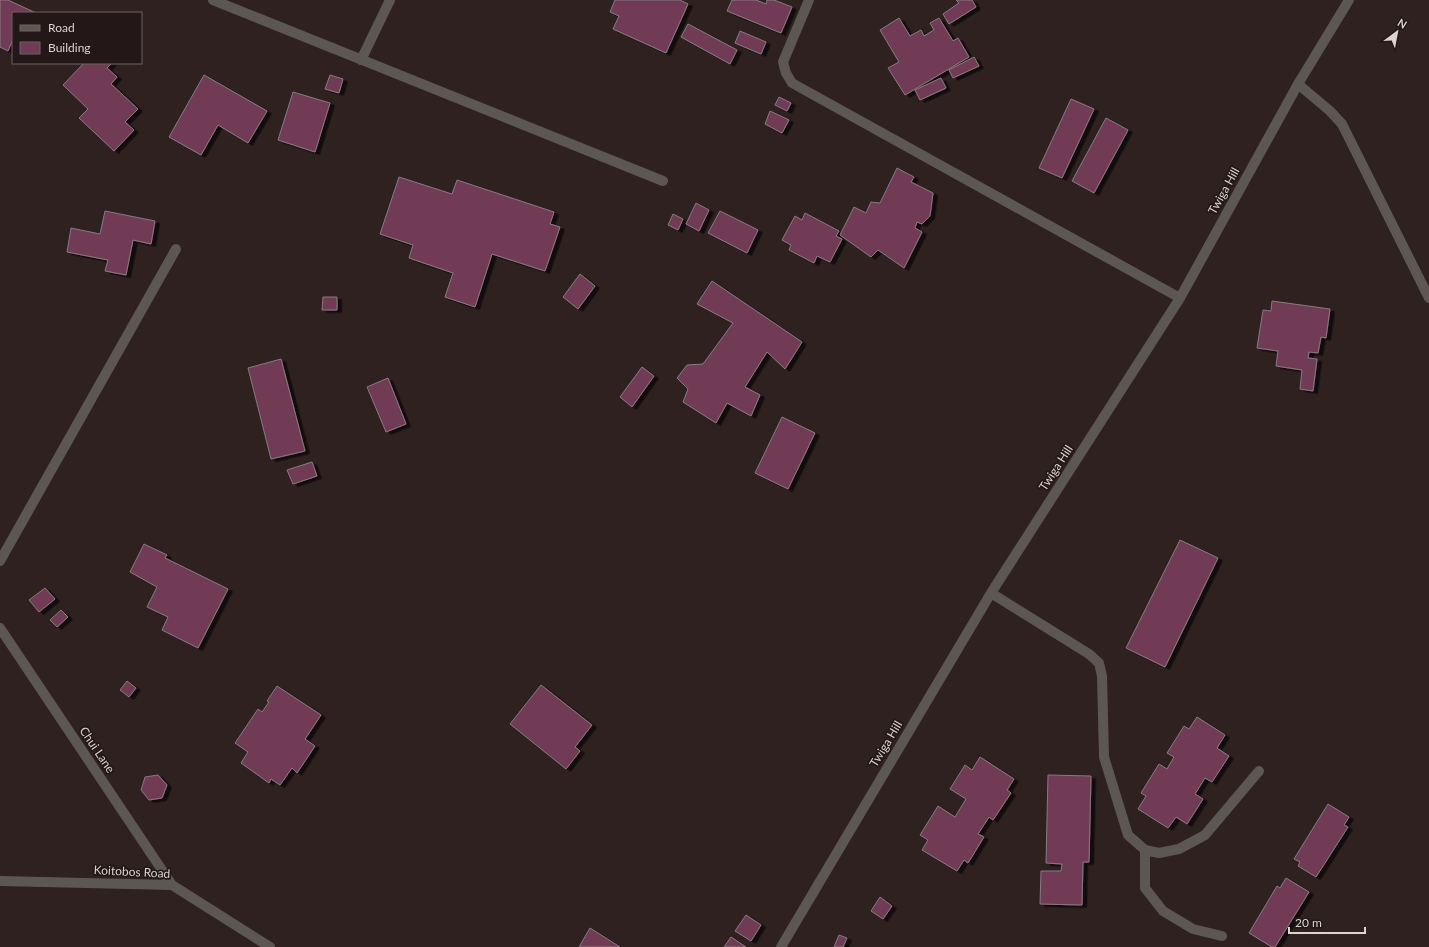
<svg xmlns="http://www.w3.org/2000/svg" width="1429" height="947" viewBox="0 0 1429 947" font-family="Lato,sans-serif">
	<defs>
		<filter id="shadow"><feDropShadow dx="4.5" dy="2.5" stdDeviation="0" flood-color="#0009"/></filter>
	</defs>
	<rect width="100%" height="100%" fill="#2e2120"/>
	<path fill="#713b57" stroke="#897a81" filter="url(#shadow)" d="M0,0H8L36,13H13V39L8,51L0,47Z
		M615,0H680L688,4L666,53L613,29L619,16L610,12Z
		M732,0H756L766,4L767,0H774L792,7L781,33L727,11Z
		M956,0H972L976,7L949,24L943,14L959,3Z
		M899,18L910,36L921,30L924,36L934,30L930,23L939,18L953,41L958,38L969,57L905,95L888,68L899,62L880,30Z
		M688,24L737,50L730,64L681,37Z
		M740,31L766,42L761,54L735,43Z
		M974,57L979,66L953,78L949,70Z
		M84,63H112L107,68L117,77L111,84L138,109L125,122L134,130L114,151L79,118L88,109L63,85Z
		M204,75L267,111L248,143L218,125L201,155L169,137Z
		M330,75L343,79L339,93L325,89Z
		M941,78L946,88L920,100L915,90Z
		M293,92L330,103L315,152L278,140Z
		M779,97L791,103L787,111L775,105Z
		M1071,99L1094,109L1062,178L1039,168Z
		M770,111L789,120L782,133L765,124Z
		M1106,118L1128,130L1094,193L1072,181Z
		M897,168L914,177L911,182L933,193L930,216L922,224L917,222L915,228L922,232L904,268L878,250L871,257L840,235L854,207L866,213L871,202L880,203Z
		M399,177L452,194L457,180L554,212L550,224L560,227L545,271L492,254L475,307L445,297L453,273L409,258L413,245L380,234Z
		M696,203L709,210L699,231L686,224Z
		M105,211L155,221L151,244L133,240L126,275L105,271L108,260L67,252L71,228L100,234Z
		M720,211L758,230L747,253L708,233Z
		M805,213L839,231L836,236L842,239L830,262L817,256L814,263L789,250L791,245L782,240L795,216L802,220Z
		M673,214L683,219L678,230L668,225Z
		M580,274L595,286L578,309L563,297Z
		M712,281L802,342L785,369L767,352L745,387L760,395L751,416L727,403L716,423L683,402L688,389L677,378L687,365L703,364L733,323L697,304Z
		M323,297H337V310H322Z
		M1272,301L1330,309L1326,338L1321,337L1318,353L1309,352L1308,358L1317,359L1313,391L1300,389L1302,370L1276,366L1278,351L1257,348L1263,310L1271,311Z
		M281,359L305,451L271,459L248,368Z
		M642,367L654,376L632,407L620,397Z
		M388,378L406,424L386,432L367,387Z
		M782,417L815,433L788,489L755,473Z
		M312,462L317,476L293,484L287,470Z
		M1180,540L1218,558L1165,667L1126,648Z
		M144,544L167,555L165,558L228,589L198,648L162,630L168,617L147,607L157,587L130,572Z
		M45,588L55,599L39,612L29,600Z
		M61,610L68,617L57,627L50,620Z
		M127,681L136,688L129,697L120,690Z
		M541,685L592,725L575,747L580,751L566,769L510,724Z
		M277,686L321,715L305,739L315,746L297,773L292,768L280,785L271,779L269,783L241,763L248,752L235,743L258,709L262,712L269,702L267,701Z
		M1197,717L1225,735L1217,748L1229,756L1212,782L1205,778L1195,794L1203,799L1187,824L1176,817L1168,828L1138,809L1146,796L1141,793L1159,764L1167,769L1174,757L1167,753L1184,726L1189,729Z
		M980,757L1014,779L1007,790L1011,793L993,820L989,817L978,834L984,837L968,863L964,860L957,871L922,850L928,840L920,835L938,806L955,817L966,799L950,789L965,765L972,770Z
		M158,775L167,785L162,798L149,800L141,790L145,777Z
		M1048,775L1091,776L1089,862H1083L1082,905L1040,904L1041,871H1061L1062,864L1046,863Z
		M1328,804L1349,817L1344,825L1348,827L1316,877L1298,866L1300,862L1294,859Z
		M1286,878L1309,892L1275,947H1272L1249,933L1277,886L1280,888Z
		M880,897L892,906L883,919L871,911Z
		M746,915L761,925L751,941L735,931Z
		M590,928L620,947H579Z
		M839,935L847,938L843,947H834Z
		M731,937L746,947H724Z"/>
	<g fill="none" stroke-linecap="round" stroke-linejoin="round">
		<path stroke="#5c5753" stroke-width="10" d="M213,0L663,181
			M809,0L783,62L786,73L792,83L1180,298
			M361,60L390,0
			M1298,84L1330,111L1342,124L1429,298
			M0,561L176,249
			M991,593L1089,654L1099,663L1102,676L1104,757L1128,835L1145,850L1159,853L1179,849L1205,835L1259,771
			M0,628L172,885
			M1145,850V888L1163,911L1193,929L1222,936
			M0,881L172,885L270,947
			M781,947L991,593L1180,298L1298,84L1349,0"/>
	</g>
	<g text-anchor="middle" stroke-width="3.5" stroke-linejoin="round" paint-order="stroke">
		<g font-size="12" fill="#dcd3d2" stroke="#241717">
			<text transform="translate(1224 191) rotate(-61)" y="4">Twiga Hill</text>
			<text transform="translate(1056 468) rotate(-57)" y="4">Twiga Hill</text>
			<text transform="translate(886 744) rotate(-59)" y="4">Twiga Hill</text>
			<text transform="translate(97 750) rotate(56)" y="4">Chui Lane</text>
			<text transform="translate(132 872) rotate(3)" y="4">Koitobos Road</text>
		</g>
	</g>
	<rect x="12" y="12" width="130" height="52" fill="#241717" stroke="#6e6262"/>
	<rect x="20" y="25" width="20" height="6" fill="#5c5753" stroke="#6e6262"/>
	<text x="48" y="32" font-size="12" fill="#dcd3d2">Road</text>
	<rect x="20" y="42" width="20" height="12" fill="#713b57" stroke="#6e6262"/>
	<text x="48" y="52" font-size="12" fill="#dcd3d2">Building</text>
	<g transform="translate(1397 32) rotate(32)" stroke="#241717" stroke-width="3" paint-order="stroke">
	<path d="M0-3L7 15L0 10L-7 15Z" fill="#dcd3d2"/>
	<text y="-6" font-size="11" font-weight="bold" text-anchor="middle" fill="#dcd3d2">N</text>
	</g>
	<path d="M1289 927v6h76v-6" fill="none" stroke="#dcd3d2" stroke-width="2"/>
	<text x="1295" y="927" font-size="12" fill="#dcd3d2" stroke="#241717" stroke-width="3" paint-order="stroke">20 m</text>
</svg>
